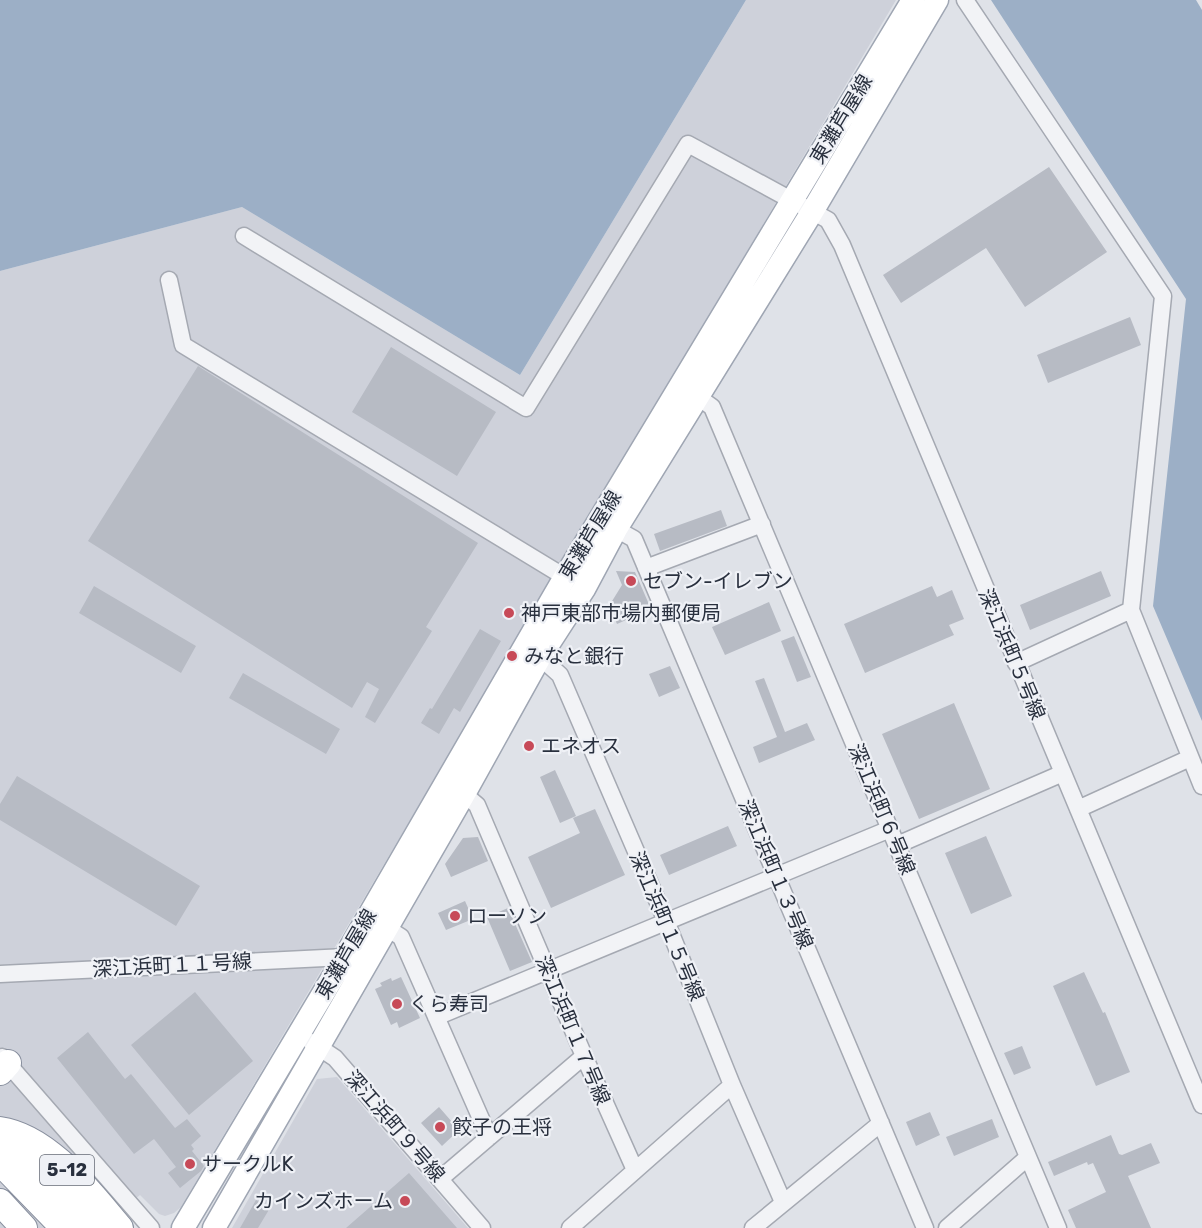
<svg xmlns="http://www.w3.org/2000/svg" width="1202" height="1228" viewBox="0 0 1202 1228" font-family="Rubik,'Noto Sans JP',sans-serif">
	<rect width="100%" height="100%" fill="#dfe2e8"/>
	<path fill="#ced1da" d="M746,0H896L181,1207L174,1213L165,1216L159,1214L140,1195L105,1223L109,1228H0V271L242,207L520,375Z
		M337,1077L468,1228H232L317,1079Z"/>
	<path fill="#9cafc6" d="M0,0H746L520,375L242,207L0,271Z
		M991,0H1196L1202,10V721L1153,606L1186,299Z"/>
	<path fill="#b7bbc4" d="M1049,167L1107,252L1025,307L986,248L901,303L883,275Z
		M1130,317L1141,345L1048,383L1037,355Z
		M391,347L496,412L457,476L352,412Z
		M198,366L478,543L426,627L432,631L375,723L365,717L379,689L367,682L352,708L88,541Z
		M721,510L727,526L660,551L654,534Z
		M616,571L635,572L651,609L617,624L609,606L622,585Z
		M1101,571L1111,596L1030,630L1020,605Z
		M94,586L196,646L181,673L79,613Z
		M932,586L937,597L952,590L964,619L949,625L954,635L865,673L844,624Z
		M769,602L781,631L725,655L712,627Z
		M480,629L501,641L460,712L454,708L439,734L421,723L430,708L432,709Z
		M794,636L811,677L797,682L781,641Z
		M670,666L680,688L659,697L649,674Z
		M243,673L340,729L326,754L229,698Z
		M764,678L785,732L807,723L815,740L759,763L753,747L777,737L755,681Z
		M954,703L990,789L919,819L882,734Z
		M555,770L576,816L560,823L540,777Z
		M17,776L200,886L176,926L0,820V804Z
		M595,809L625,875L551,908L528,857L580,833L573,818Z
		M728,826L737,846L669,875L660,855Z
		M986,836L1012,896L971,914L945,853Z
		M478,837L488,861L451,877L445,864L463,838Z
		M465,901L473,919L446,930L438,913Z
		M508,908L532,962L510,971L487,917Z
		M1084,972L1103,1013L1105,1012L1130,1072L1096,1086L1053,986Z
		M401,977L420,1018L399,1028L397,1022L391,1025L375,989L382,986L380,983L391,978L392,981Z
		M195,992L253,1061L189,1115L131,1045Z
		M88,1032L125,1079L131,1074L175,1128L187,1119L201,1136L191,1145L194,1149L192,1151L204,1166L201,1171L180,1188L168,1173L176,1167L154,1139L134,1154L57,1058Z
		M1022,1046L1031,1068L1014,1075L1004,1053Z
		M439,1107L459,1130L442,1146L421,1123Z
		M930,1112L940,1135L916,1146L906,1122Z
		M992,1119L999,1137L954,1156L946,1137Z
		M1111,1135L1119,1154L1122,1155L1151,1143L1160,1163L1128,1176L1151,1228H1076L1068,1210L1106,1192L1093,1163L1088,1165L1087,1162L1054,1176L1048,1162Z
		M409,1173L457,1228H346Z
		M256,1200L270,1208L258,1228H240Z"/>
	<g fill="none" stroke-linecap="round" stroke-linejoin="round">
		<g stroke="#a5a9b2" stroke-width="19">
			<path id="minor" d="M965,0L1163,296L1131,610L1202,786
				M244,236L526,408L688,144L828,220L842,245L1202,1105
				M169,280L183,345L573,582
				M698,397L712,407L1058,1228
				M616,529L634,539L925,1228
				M646,568L762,524
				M540,657L560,675L666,921L732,1085L783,1202
				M1016,663L1131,610
				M464,794L477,805L584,1056L635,1170
				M1078,809L1190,758
				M897,845L1063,773
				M387,928L401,937L489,1137
				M0,974L345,957
				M436,1017L890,829
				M311,1042L335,1058L482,1228
				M2,1057L151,1228
				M440,1179L584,1056
				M570,1228L732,1085
				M753,1228L881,1123
				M947,1228L1028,1157"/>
		</g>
		<g stroke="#9fa6b3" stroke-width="25">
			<path id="major" d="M183,1228L345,957L565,577L913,0
				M214,1228L464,794L540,657L584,589L616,529L812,212L937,0"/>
		</g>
		<g stroke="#888f9e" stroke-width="28">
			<path id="highway" d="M0,1072L8,1063
				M0,1130C49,1137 90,1193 120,1228
				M0,1137L96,1228
				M0,1162L64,1228
				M0,1202L24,1228"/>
		</g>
		<use href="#minor" stroke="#f2f3f6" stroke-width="16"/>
		<use href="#major" stroke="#fff" stroke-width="22"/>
		<use href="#highway" stroke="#fff" stroke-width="26"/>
	</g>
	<g fill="#c74a58" stroke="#eff1f6" stroke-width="2">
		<circle cx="631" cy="581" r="6"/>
		<circle cx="509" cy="613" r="6"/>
		<circle cx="512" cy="656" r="6"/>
		<circle cx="529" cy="746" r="6"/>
		<circle cx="455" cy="916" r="6"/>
		<circle cx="397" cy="1004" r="6"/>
		<circle cx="440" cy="1127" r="6"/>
		<circle cx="190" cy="1164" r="6"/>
		<circle cx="405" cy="1201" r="6"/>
	</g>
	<g text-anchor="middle" stroke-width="4.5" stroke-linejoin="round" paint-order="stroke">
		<rect fill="#eff1f6" stroke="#646a75" stroke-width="1.5" x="40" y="1155" width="54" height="30" rx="4.5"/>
		<g font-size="18" font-weight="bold" fill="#29303e">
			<text x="67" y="1176">5-12</text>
		</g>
		<g font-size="20" fill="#29303e" stroke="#eff1f6">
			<text transform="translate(841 119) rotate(-59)" y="7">東灘芦屋線</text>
			<text transform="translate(590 535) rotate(-59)" y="7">東灘芦屋線</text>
			<text transform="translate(1012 654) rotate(67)" y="7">深江浜町５号線</text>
			<text transform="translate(882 809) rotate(67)" y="7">深江浜町６号線</text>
			<text transform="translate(776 874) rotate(67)" y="7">深江浜町１３号線</text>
			<text transform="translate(667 926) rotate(67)" y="7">深江浜町１５号線</text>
			<text transform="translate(346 954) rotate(-60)" y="7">東灘芦屋線</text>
			<text transform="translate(172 965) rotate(-3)" y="7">深江浜町１１号線</text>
			<text transform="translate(573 1030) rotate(67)" y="7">深江浜町１７号線</text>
			<text transform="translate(395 1126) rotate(49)" y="7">深江浜町９号線</text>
		</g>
		<g font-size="20" fill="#29303e" stroke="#eff1f6" text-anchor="start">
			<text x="643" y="588">セブン-イレブン</text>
			<text x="521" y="620">神戸東部市場内郵便局</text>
			<text x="524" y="663">みなと銀行</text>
			<text x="541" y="753">エネオス</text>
			<text x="467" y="923">ローソン</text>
			<text x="409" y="1011">くら寿司</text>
			<text x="452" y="1134">餃子の王将</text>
			<text x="202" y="1171">サークルK</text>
			<text x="393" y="1208" text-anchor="end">カインズホーム</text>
		</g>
	</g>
</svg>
